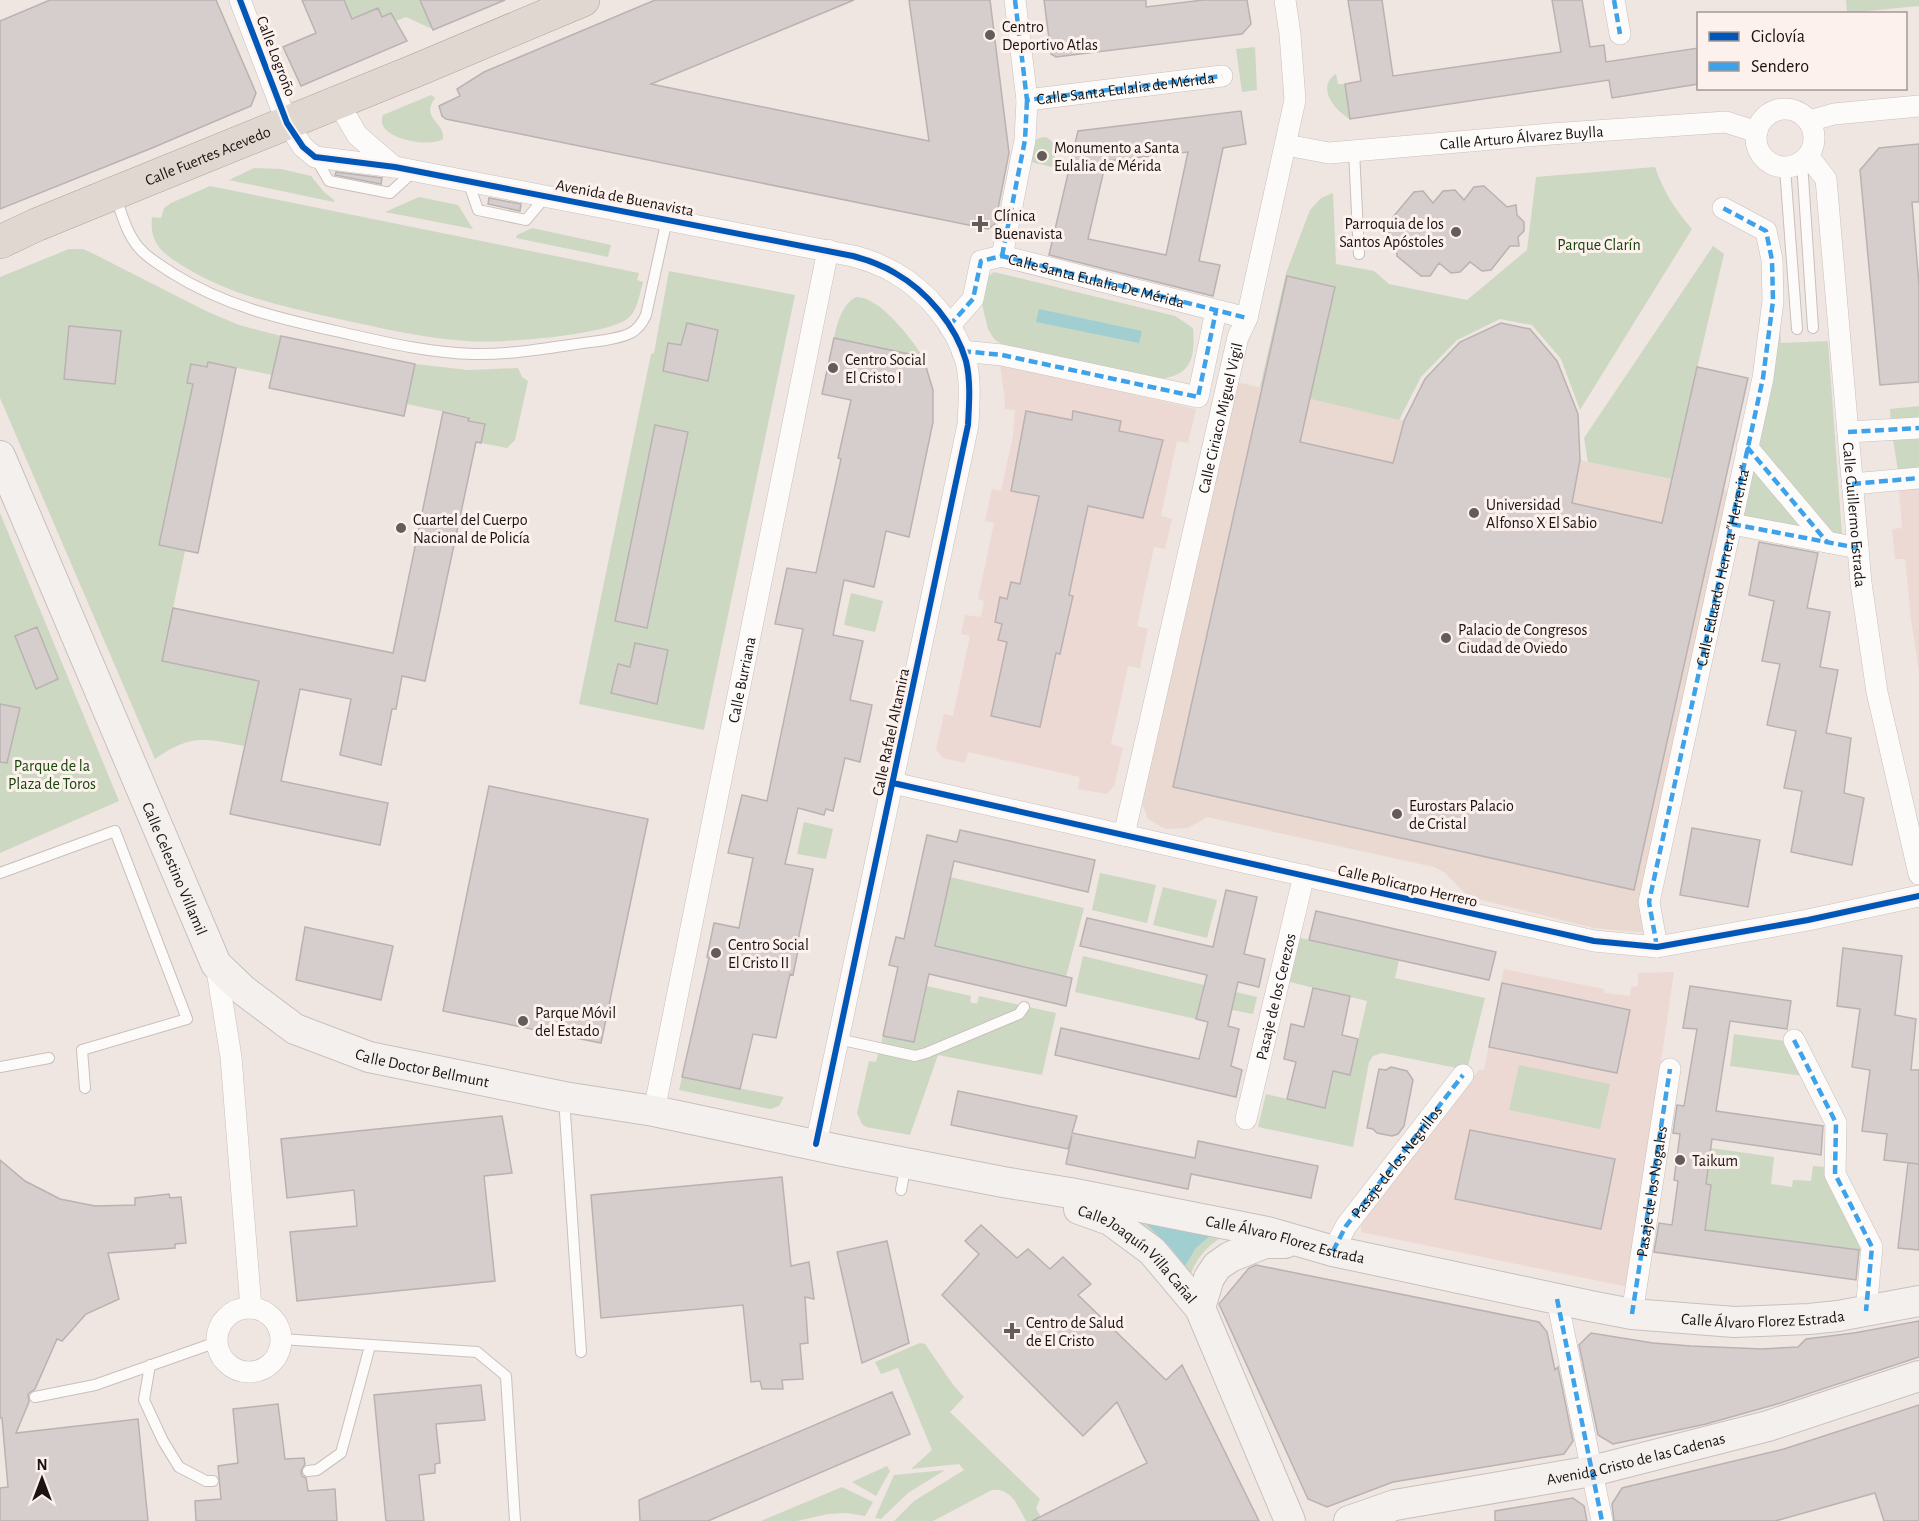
<svg xmlns="http://www.w3.org/2000/svg" width="1919" height="1521" viewBox="0 0 1919 1521" font-family="'Alegreya Sans',sans-serif">
	<rect width="100%" height="100%" fill="#efe5e1"/>
	<path fill="#ead9d1" d="M1236,382L1588,462L1737,493L1654,931L1636,932L1594,928L1478,899L1466,894L1445,873L1434,867L1207,817L1188,828L1166,829L1148,819L1141,801Z"/>
	<path fill="#edd9d3" d="M1000,364L1196,409L1188,443L1177,441L1161,516L1172,519L1165,549L1154,547L1137,626L1148,629L1140,668L1128,666L1111,744L1123,748L1114,786L1107,794L1078,789L1080,777L968,752L965,763L943,758L936,750L944,714L953,716L970,636L961,634L965,615L981,617L984,601L978,599L994,523L985,521L992,489L1001,491L1013,435L1015,410L1005,409L1004,393Z
		M1919,488V671L1911,620L1905,559H1895L1892,529L1902,528L1899,490Z
		M1504,969L1604,989L1605,993L1630,996L1631,987L1638,986V973L1674,972L1628,1287L1361,1232V1218L1479,1070H1484Z"/>
	<path fill="#cdd8c3" fill-rule="evenodd" d="M344,0H420L432,29L406,17L396,21L391,13L382,17L378,8L358,33Z
		M1846,0H1919V6L1847,13Z
		M1255,47L1257,90L1242,92L1236,49Z
		M1336,74L1338,84H1345L1350,119C1336,112 1315,87 1336,74Z
		M431,95L435,98C420,119 445,121 443,139C431,148 373,139 383,115Z
		M1046,137C1059,144 1056,155 1052,167L1027,161C1031,149 1031,137 1046,137Z
		M1655,167C1663,190 1675,210 1692,229L1580,410L1561,359L1532,325L1500,319L1457,340L1421,377L1399,420L1260,387L1286,273L1310,210L1321,198L1333,193L1336,264L1374,271L1389,284L1467,300L1527,250L1536,177Z
		M254,168L281,169L311,176L324,192L334,200V202L229,180Z
		M210,186L639,273L637,280L643,282C639,295 638,311 627,319C604,336 495,344 465,341C422,338 381,328 339,319C287,307 235,297 188,269C178,263 166,256 159,247C152,238 151,228 152,217L161,218L164,208L171,203Z
		M419,197L458,205L473,229L385,212Z
		M532,228L611,245L608,257L516,238L517,235Z
		M1713,246L1724,254L1671,479L1588,462L1584,438Z
		M69,249H83L90,252L206,311L239,325L281,336L272,375L208,362L207,367L191,364L187,382L193,384L159,545L185,551L162,661L259,681L244,746C204,738 190,734 155,759L0,398V277Z
		M669,271L795,295L704,730L579,704L651,354L654,353Z
		M994,272L1175,316L1193,328C1195,356 1193,374 1161,379L1003,345L994,339L988,329L980,296L983,280Z
		M1778,292L1781,343L1828,341L1842,535L1738,515Z
		M856,297C879,296 912,339 923,357L834,338C837,324 842,304 856,297Z
		M415,364L468,370L518,368L522,377L528,381L515,440L507,448L481,443L468,421L469,417L407,404Z
		M1919,406V422L1891,424L1890,409Z
		M1919,439V470L1898,471L1893,440Z
		M0,513L119,801L0,853Z
		M851,593L883,601L875,632L844,625Z
		M804,822L833,829L826,859L797,854Z
		M1100,873L1156,885L1147,923L1092,910Z
		M950,877L1084,908L1066,977L936,946Z
		M1163,887L1217,900L1207,938L1153,925Z
		M1296,937L1399,960L1395,978L1485,998L1467,1070L1382,1053L1373,1056L1369,1062L1353,1147L1258,1127L1266,1094L1325,1107L1333,1071L1350,1075L1367,1001L1286,981Z
		M1083,956L1204,985L1196,1019L1075,992Z
		M927,986L971,996L970,1002L977,1004L979,996L1056,1013L1042,1075L938,1055L910,1135L866,1127L862,1124L857,1113L869,1061L876,1062L883,1036L914,1042Z
		M1236,992L1257,997L1253,1014L1232,1010Z
		M1734,1034L1785,1041L1804,1076L1730,1066Z
		M1519,1065L1610,1084L1600,1129L1509,1110Z
		M682,1077L784,1097L779,1106L770,1109L679,1090Z
		M1711,1148L1774,1157L1771,1184L1792,1187L1793,1180L1811,1181L1813,1166L1824,1167L1865,1251L1705,1230L1711,1185L1706,1184Z
		M1114,1204L1232,1231C1209,1244 1199,1253 1189,1278ZM1143,1220L1217,1230L1196,1248L1185,1265L1171,1247Z
		M920,1343L925,1344L954,1386L964,1397L950,1412L1040,1499L1036,1508L1043,1521H1026C1018,1507 1012,1488 992,1490L933,1521H894L914,1501L964,1470L959,1464L911,1469L932,1450L898,1368L881,1374L875,1362Z
		M887,1466L890,1471L876,1496L852,1482Z
		M945,1470L908,1493L881,1519L875,1518L894,1475Z
		M842,1487L873,1502L865,1516L847,1513L828,1514L797,1521H761Z"/>
	<path fill="#a1ced1" d="M1039,309L1142,331L1139,343L1036,322Z
		M1142,1220L1217,1230L1196,1248L1185,1266L1170,1247Z"/>
	<path fill="#d6cecd" stroke="#bab2b2" stroke-width="1.5" fill-rule="evenodd" d="M50,0H216L256,93L251,106L152,148L0,209V21Z
		M302,0H344L352,19L378,8L382,17L391,13L407,41L301,86L283,47L316,33Z
		M420,0H505L433,30Z
		M655,0H854L651,84L929,141L909,0H990L1009,153L995,224L988,229L446,119L442,116L439,106L460,96L457,89L484,72Z
		M1044,0H1146V7L1203,0H1247L1251,24L1242,34L1056,57L1051,54Z
		M1348,0H1382L1393,76L1561,52L1552,0H1582L1590,47L1604,45L1606,62L1698,48V84L1612,98L1609,80L1350,119L1345,84L1361,81Z
		M1241,111L1246,144L1223,148L1199,261L1220,265L1213,296L1049,255L1078,131ZM1188,152L1166,255L1088,239L1106,161Z
		M1919,144V202H1912L1919,285V382L1880,385L1860,170L1879,148Z
		M336,172L382,178L381,184L335,175Z
		M1484,186L1507,207L1516,205L1517,215L1524,222V231L1518,237L1519,246H1510L1491,270L1482,271L1470,262L1460,272L1451,273L1439,263L1430,276H1421L1397,256L1396,247L1390,241L1389,232L1394,227L1393,217L1414,192L1423,191L1433,203L1443,191L1455,190L1464,200L1474,187Z
		M489,198L521,204L520,211L488,204Z
		M1287,276L1335,287L1300,442L1393,463L1404,421L1425,379L1460,342L1501,323L1530,329L1557,361L1578,414L1580,460L1572,503L1662,523L1697,367L1748,378L1634,890L1173,787Z
		M687,323L718,330L708,381L663,371L668,343L681,345Z
		M69,326L121,331L115,384L64,379Z
		M281,336L415,364L404,416L269,388Z
		M834,338L923,357L933,390V422L909,537L886,531L874,587L844,580L833,635L863,641L850,700L872,705L860,762L845,758L833,811L826,809L824,815L798,808L785,864L813,869L798,940L800,941L793,975L790,974L776,1038L753,1034L740,1089L682,1077L709,958L707,957L714,923L739,928L753,858L728,853L742,795L767,801L803,629L775,624L787,568L816,573L841,459L838,458L851,400L822,394Z
		M208,362L236,368L198,553L159,545L193,384L187,383L191,364L207,367Z
		M1026,411L1072,420L1073,411L1121,421L1119,431L1163,440L1143,518L1088,506L1069,595L1073,596L1060,654L1056,653L1040,727L991,716L1007,642L998,640L1002,624L995,622L1000,597L1007,599L1011,582L1020,584L1039,496L1011,491Z
		M443,412L469,418L468,421L485,424L481,443L476,442L425,681L402,676L396,709H392L381,765L340,755L351,699L300,689L281,781L388,803L380,845L230,814L259,681L162,661L173,608L393,653Z
		M655,425L688,432L647,628L615,621Z
		M1759,542L1818,553L1807,608L1830,612L1820,667L1838,670L1826,733L1851,738L1844,793L1864,798L1852,865L1791,852L1802,791L1784,788L1796,731L1767,725L1780,664L1762,661L1774,601L1749,595Z
		M37,627L58,679L36,689L15,636Z
		M635,643L668,650L657,704L611,693L618,664L630,667Z
		M0,704L20,708L7,763L0,762Z
		M489,786L648,819L601,1043L443,1011Z
		M1692,828L1760,840L1748,907L1680,895Z
		M960,830L1095,860L1088,892L954,861L935,946L1072,978L1066,1006L929,974L914,1042L883,1036L898,967L889,965L896,937L904,939L927,835L957,842Z
		M1226,890L1257,897L1244,954L1265,959L1259,987L1238,982L1228,1026L1239,1029L1231,1066L1242,1070L1236,1097L1055,1055L1061,1028L1199,1059L1208,1022L1196,1019L1207,975L1080,946L1087,918L1213,947Z
		M1316,911L1496,952L1489,980L1309,940Z
		M305,927L393,946L381,1000L296,980Z
		M1843,948L1902,956L1895,1015L1916,1019L1911,1070H1919V1250L1898,1248L1908,1163L1919,1164L1884,1160L1887,1134L1862,1131L1870,1070L1852,1067L1860,1009L1837,1006Z
		M1502,983L1630,1010L1617,1073L1489,1047Z
		M1690,986L1791,1001L1787,1029L1730,1021L1716,1111L1823,1126L1821,1155L1712,1139L1706,1184L1711,1185L1705,1230L1859,1250L1856,1280L1654,1252L1659,1223L1672,1225L1678,1181L1674,1180L1680,1134L1673,1133L1677,1105L1684,1106L1697,1029L1683,1028Z
		M1313,988L1350,996L1342,1035L1358,1039L1350,1075L1333,1071L1325,1108L1287,1099L1296,1062L1284,1059L1291,1024L1304,1027Z
		M1391,1067L1407,1071L1413,1080L1404,1126L1398,1134L1392,1136L1377,1133L1373,1129L1367,1128L1379,1069L1386,1070Z
		M958,1091L1077,1116L1072,1133L1195,1158L1198,1141L1318,1166L1311,1198L1191,1174L1188,1189L1066,1164L1072,1135L1068,1149L951,1125Z
		M502,1116L512,1173L484,1176L495,1281L297,1301L290,1232L357,1226L354,1190L287,1198L281,1139Z
		M1470,1130L1615,1159L1601,1229L1455,1199Z
		M0,1160L25,1181L60,1199L95,1206L135,1205V1198L169,1194L170,1198L181,1197L186,1243L175,1244V1248L108,1253L119,1299L86,1314L62,1341L57,1339L35,1389L28,1394L29,1402L16,1433L138,1419L148,1521H0V1488L8,1487L2,1418H0Z
		M782,1177L791,1266L809,1262L814,1299L805,1297L808,1343L800,1344L803,1379L782,1380L783,1389H762L760,1381L751,1382L743,1305L601,1318L591,1195Z
		M981,1225L1017,1258L1028,1249L1050,1269L1063,1257L1091,1284L1078,1295L1166,1380L1182,1365L1259,1521H1032L1147,1463L1117,1402L1083,1436L942,1295L979,1254L965,1241Z
		M887,1241L909,1343L862,1363L837,1252Z
		M1256,1265L1539,1322L1547,1332L1555,1370L1558,1367L1573,1441L1564,1454L1393,1482L1327,1507L1308,1499L1219,1304L1249,1268Z
		M1919,1321V1357L1777,1404L1706,1424L1613,1444L1598,1435L1579,1345L1591,1333L1653,1343L1691,1346L1762,1349L1798,1347L1806,1339L1854,1333Z
		M481,1385L485,1420L436,1424L440,1463L435,1464V1473L419,1475L424,1521H386L374,1395Z
		M892,1392L910,1434L708,1521H640L639,1500Z
		M278,1404L285,1459L304,1458L305,1464L301,1471L302,1476L306,1478L308,1491L335,1489L337,1521H196L195,1501L221,1499L218,1466L238,1463L233,1409Z
		M1919,1405V1521H1884L1875,1493L1775,1521H1614L1612,1504L1622,1488L1784,1449Z
		M1573,1498L1584,1506L1587,1521H1495V1511Z"/>
	<g fill="none" stroke-linecap="round" stroke-linejoin="round">
		<g stroke="#c8c0bd" stroke-width="12">
			<path id="lane" d="M1354,151L1359,254
				M315,157L329,181L390,193L414,171
				M1802,162L1813,328
				M1785,168L1797,329
				M468,181L478,210L526,220L546,196
				M115,195C122,214 127,237 143,252C151,260 162,266 172,273C230,309 287,320 353,335C392,344 433,353 474,354C517,355 563,345 606,340C625,336 637,335 646,315L667,219
				M0,873L115,831L187,1019L82,1050L85,1088
				M838,1039L915,1056L926,1053L1019,1014L1024,1007
				M0,1067L49,1058
				M564,1098L581,1352
				M901,1190L906,1164
				M281,1339L477,1352L506,1376L515,1521
				M150,1365L144,1400L163,1441L179,1467L206,1481H213
				M35,1397L95,1385L217,1342
				M308,1471L317,1470L341,1453L370,1346"/>
		</g>
		<g stroke="#c8c0bd" stroke-width="22">
			<g id="street">
				<path d="M240,0L287,123L303,147L315,157L395,167L853,256C868,260 882,265 895,273C927,291 956,326 966,361C971,382 969,405 968,425L816,1144"/>
				<path d="M1015,0L1027,100L1222,76"/>
				<path d="M1614,0L1620,34"/>
				<path d="M338,102L357,135L394,167"/>
				<circle cx="1785" cy="138" r="29"/>
				<path d="M1809,121L1834,114L1919,106"/>
				<path id="s1" d="M1286,145L1329,153L1551,134L1726,122L1757,132"/>
				<path id="s2" d="M1808,156L1826,179L1861,583L1877,692L1919,874"/>
				<path d="M1002,256L1025,140L1027,100"/>
				<path d="M949,326L973,299L981,261L1002,256L1247,318"/>
				<path d="M962,351L1002,355L1198,397L1216,311"/>
				<path d="M1848,432L1919,428"/>
				<path d="M1747,447L1827,542"/>
				<path d="M1852,484L1919,478"/>
				<path d="M1732,524L1858,548"/>
				<path d="M893,783L1594,941L1657,947L1808,920L1919,896"/>
				<path id="s3" d="M1124,835L1238,337L1247,318L1295,100L1290,34L1285,0"/>
				<path d="M1657,947L1649,902L1763,378L1773,301L1772,260L1766,231L1723,208"/>
				<path d="M216,964L231,1057L251,1308"/>
				<path d="M1794,1040L1836,1123L1835,1174L1872,1247L1866,1311"/>
				<path id="s4" d="M654,1111L828,250"/>
				<path id="s5" d="M1246,1119L1304,875"/>
				<path d="M1333,1251L1346,1226L1463,1075"/>
				<path d="M1557,1299L1602,1521"/>
				<circle cx="249" cy="1340" r="32"/>
				<path d="M1632,1314L1670,1069"/>
			</g>
		</g>
		<g stroke="#c8c0bd" stroke-width="32">
			<g id="secondary">
				<path id="s6" d="M0,456L216,964L243,990L295,1029L369,1057L564,1097L654,1111L843,1151L1003,1182L1070,1193L1267,1232L1333,1251L1590,1306L1632,1314L1734,1322L1809,1319L1838,1316L1919,1301"/>
				<path id="s7" d="M1079,1209L1110,1220L1152,1251L1200,1308L1290,1521"/>
				<path d="M1200,1308L1209,1278L1217,1266L1230,1257L1265,1243H1285"/>
				<path id="s8" d="M1349,1521L1395,1505L1592,1471L1768,1426L1919,1376"/>
			</g>
		</g>
		<g stroke="#aea099" stroke-width="34">
			<g id="highway">
				<path id="s9" d="M0,242L36,225L417,70L583,0"/>
			</g>
		</g>
		<use href="#lane" stroke="#fdfbfa" stroke-width="10"/>
		<use href="#street" stroke="#fdfbfa" stroke-width="21"/>
		<use href="#secondary" stroke="#f4f0ee" stroke-width="30"/>
		<use href="#highway" stroke="#e1d7d1" stroke-width="33"/>
		<g stroke="#3da2ea" stroke-width="4.5" stroke-dasharray="9 4.5" stroke-linecap="butt">
			<path id="s10" d="M1015,0L1027,100L1222,76"/>
			<path d="M1614,0L1620,34"/>
			<path d="M1002,256L1025,140L1027,100"/>
			<path id="s11" d="M949,326L973,299L981,261L1002,256L1247,318"/>
			<path d="M962,351L1002,355L1198,397L1216,311"/>
			<path d="M1848,432L1919,428"/>
			<path d="M1747,447L1827,542"/>
			<path d="M1852,484L1919,478"/>
			<path d="M1732,524L1858,548"/>
			<path id="s12" d="M1657,947L1649,902L1763,378L1773,301L1772,260L1766,231L1723,208"/>
			<path d="M1794,1040L1836,1123L1835,1174L1872,1247L1866,1311"/>
			<path id="s13" d="M1333,1251L1346,1226L1463,1075"/>
			<path d="M1557,1299L1602,1521"/>
			<path id="s14" d="M1632,1314L1670,1069"/>
		</g>
		<g stroke="#fdf1ed" stroke-width="10">
			<path id="cycleway" d="M240,0L287,123L303,147L315,157L395,167L853,256C868,260 882,265 895,273C927,291 956,326 966,361C971,382 969,405 968,425L816,1144
				M893,783L1594,941L1657,947L1808,920L1919,896"/>
		</g>
		<use href="#cycleway" stroke="#0057b8" stroke-width="6"/>
	</g>
	<g fill="#655c5a" stroke="#fdf1ed" stroke-width="2">
		<circle cx="990" cy="35" r="6"/>
		<circle cx="1042" cy="156" r="6"/>
		<path d="M977 215h6v6h6v6h-6v6h-6v-6h-6v-6h6z"/>
		<circle cx="1456" cy="232" r="6"/>
		<circle cx="833" cy="368" r="6"/>
		<circle cx="1474" cy="513" r="6"/>
		<circle cx="401" cy="528" r="6"/>
		<circle cx="1446" cy="638" r="6"/>
		<circle cx="1397" cy="814" r="6"/>
		<circle cx="716" cy="953" r="6"/>
		<circle cx="523" cy="1021" r="6"/>
		<circle cx="1680" cy="1160" r="6"/>
		<path d="M1009 1322h6v6h6v6h-6v6h-6v-6h-6v-6h6z"/>
	</g>
	<g text-anchor="middle" stroke-width="6" stroke-linejoin="round" paint-order="stroke">
		<g font-size="16" fill="#1a1311" stroke="#fdf1ed" text-anchor="start">
			<text x="1002" y="32">Centro<tspan x="1002" dy="18">Deportivo Atlas</tspan></text>
			<text x="1054" y="153">Monumento a Santa<tspan x="1054" dy="18">Eulalia de Mérida</tspan></text>
			<text x="994" y="221">Clínica<tspan x="994" dy="18">Buenavista</tspan></text>
			<text x="1444" y="229" text-anchor="end">Parroquia de los<tspan x="1444" dy="18">Santos Apóstoles</tspan></text>
			<text x="845" y="365">Centro Social<tspan x="845" dy="18">El Cristo I</tspan></text>
			<text x="1486" y="510">Universidad<tspan x="1486" dy="18">Alfonso X El Sabio</tspan></text>
			<text x="413" y="525">Cuartel del Cuerpo<tspan x="413" dy="18">Nacional de Policía</tspan></text>
			<text x="1458" y="635">Palacio de Congresos<tspan x="1458" dy="18">Ciudad de Oviedo</tspan></text>
			<text x="1409" y="811">Eurostars Palacio<tspan x="1409" dy="18">de Cristal</tspan></text>
			<text x="728" y="950">Centro Social<tspan x="728" dy="18">El Cristo II</tspan></text>
			<text x="535" y="1018">Parque Móvil<tspan x="535" dy="18">del Estado</tspan></text>
			<text x="1692" y="1166">Taikum</text>
			<text x="1026" y="1328">Centro de Salud<tspan x="1026" dy="18">de El Cristo</tspan></text>
		</g>
		<g font-size="16" fill="#1a1311" stroke="#fdf1ed">
			<text transform="translate(277 56) rotate(69)" y="6">Calle Logroño</text>
			<text dy="6" stroke="none"><textPath href="#s10" startOffset="200">Calle Santa Eulalia de Mérida</textPath></text>
			<text dy="6" stroke="none"><textPath href="#s1" startOffset="237">Calle Arturo Álvarez Buylla</textPath></text>
			<text dy="6" stroke="none"><textPath href="#s9" startOffset="225">Calle Fuertes Acevedo</textPath></text>
			<text transform="translate(625 197) rotate(11)" y="6">Avenida de Buenavista</text>
			<text dy="6" stroke="none"><textPath href="#s11" startOffset="194">Calle Santa Eulalia De Mérida</textPath></text>
			<text dy="6" stroke="none"><textPath href="#s3" startOffset="428">Calle Ciriaco Miguel Vigil</textPath></text>
			<text dy="6" stroke="none"><textPath href="#s2" startOffset="366">Calle Guillermo Estrada</textPath></text>
			<text dy="6" stroke="none"><textPath href="#s12" startOffset="390">Calle Eduardo Herrera "Herrerita"</textPath></text>
			<text dy="6" stroke="none"><textPath href="#s4" startOffset="440">Calle Burriana</textPath></text>
			<text transform="translate(890 732) rotate(-78)" y="6">Calle Rafael Altamira</text>
			<text dy="6" stroke="none"><textPath href="#s6" startOffset="448">Calle Celestino Villamil</textPath></text>
			<text transform="translate(1408 885) rotate(13)" y="6">Calle Policarpo Herrero</text>
			<text dy="6" stroke="none"><textPath href="#s5" startOffset="126">Pasaje de los Cerezos</textPath></text>
			<text dy="6" stroke="none"><textPath href="#s6" startOffset="788">Calle Doctor Bellmunt</textPath></text>
			<text dy="6" stroke="none"><textPath href="#s13" startOffset="110">Pasaje de los Negrillos</textPath></text>
			<text dy="6" stroke="none"><textPath href="#s14" startOffset="124">Pasaje de los Nogales</textPath></text>
			<text dy="6" stroke="none"><textPath href="#s6" startOffset="1668">Calle Álvaro Florez Estrada</textPath></text>
			<text dy="6" stroke="none"><textPath href="#s7" startOffset="75">Calle Joaquín Villa Cañal</textPath></text>
			<text dy="6" stroke="none"><textPath href="#s6" startOffset="2154">Calle Álvaro Florez Estrada</textPath></text>
			<text dy="6" stroke="none"><textPath href="#s8" startOffset="294">Avenida Cristo de las Cadenas</textPath></text>
		</g>
		<g font-size="16" fill="#18460c" stroke="#fdf1ed">
			<text x="1599" y="250">Parque Clarín</text>
			<text x="52" y="771">Parque de la<tspan x="52" dy="18">Plaza de Toros</tspan></text>
		</g>
	</g>
	<rect x="1697" y="12" width="210" height="78" fill="#fdf1ed" stroke="#a29895" stroke-width="1.5"/>
	<rect x="1709" y="32" width="30" height="9" fill="#0057b8" stroke="#a29895" stroke-width="1.5"/>
	<text x="1751" y="42" font-size="18" fill="#1a1311">Ciclovía</text>
	<rect x="1709" y="62" width="30" height="9" fill="#3da2ea" stroke="#a29895" stroke-width="1.5"/>
	<text x="1751" y="72" font-size="18" fill="#1a1311">Sendero</text>
	<g transform="translate(42 1479)" stroke="#fdf1ed" stroke-width="4.5" paint-order="stroke">
	<path d="M0-4.5L10 22L0 15L-10 22Z" fill="#1a1311"/>
	<text y="-9" font-size="16" font-weight="bold" text-anchor="middle" fill="#1a1311">N</text>
	</g>
</svg>
